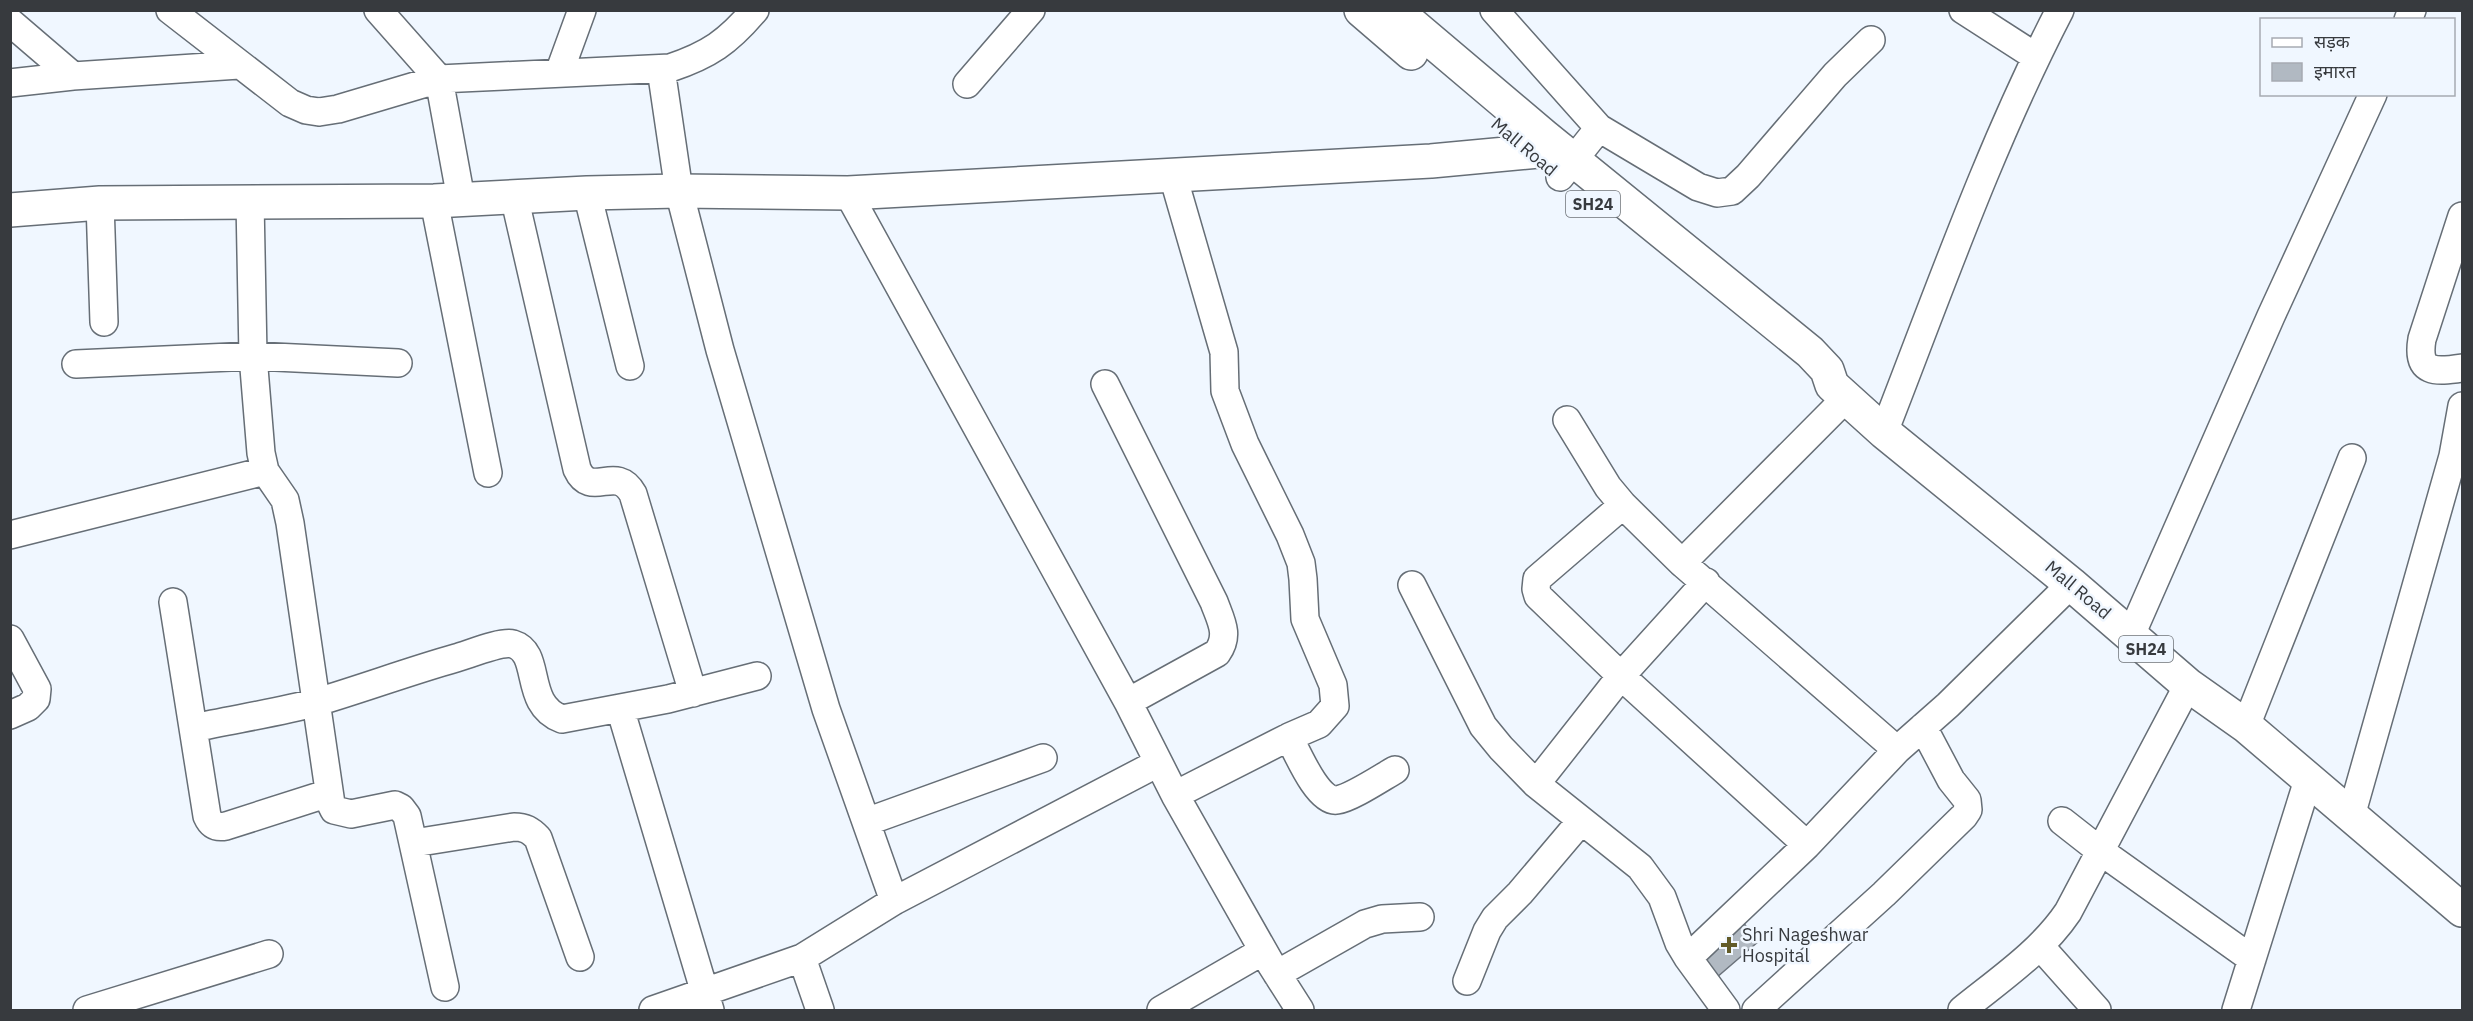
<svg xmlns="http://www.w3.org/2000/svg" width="2473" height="1021" viewBox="0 0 2473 1021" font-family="'IBM Plex Sans','Noto Sans Devanagari',sans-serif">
	<rect width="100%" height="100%" fill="#f0f7ff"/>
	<path fill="#b1b9c2" stroke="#6c737c" stroke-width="1.5" d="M1739,918L1759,941L1716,978L1696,955Z"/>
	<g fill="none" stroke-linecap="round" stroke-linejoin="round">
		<g stroke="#666e76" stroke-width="30">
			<path id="minor" d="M170,10L290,103L306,110L319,112L338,109L439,79L670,68C709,55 728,42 755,10
				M378,10L439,79L461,199
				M1494,10L1599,128L1698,187L1717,193L1732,191L1748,176L1835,75L1871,40
				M1963,10L2036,57
				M2408,20L2412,10
				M10,22L73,76
				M661,69L679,191L720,350L826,709L894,901
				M559,73L582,10
				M10,83L73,76L239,65
				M967,84L1031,10
				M1173,176L1224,352L1225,391L1245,444L1290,535L1301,563L1303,579L1305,619L1333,685L1335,706L1319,724L1289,737L1175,795
				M1560,177L1599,128
				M587,193L630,366
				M848,193L1128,702L1175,795L1272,966L1300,1010
				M514,196L577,469C591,500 616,463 633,494L693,693
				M250,201L253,356L261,453L265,471L285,500L290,523L331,804L334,810L351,814L395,805L401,808L407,816L445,987
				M434,201L488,473
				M100,203L104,322
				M2462,216L2422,339C2416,374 2436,372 2462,368
				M76,364L253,356L398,363
				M1105,384L1214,602C1221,621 1230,635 1217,653L1128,702
				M1567,420L1608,487L1623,505L1682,563L1897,750
				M1884,432C1939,291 1990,145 2060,10
				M1623,505L1537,579L1536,589L1538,596L1621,676L1807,845
				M10,535L265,471
				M1682,563L1846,398
				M1412,585L1483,726L1501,748L1536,784L1640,867L1662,897L1679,943L1688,958L1726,1010
				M173,602L207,816C211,825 216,828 226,826L329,793
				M2131,635L2271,316L2373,94
				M10,639L37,689L36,699L28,707L10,715
				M620,708L710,1010
				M2246,726L2352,458
				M193,728C234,719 277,713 317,702C364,688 410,671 456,658C470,654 501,641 513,644C543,653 522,704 562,719L668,699L757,676
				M1289,737C1297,752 1318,803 1337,800C1351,798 1381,778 1395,770
				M1536,784L1621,676L1706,582
				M2351,816L2453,456L2462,406
				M2062,821L2099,850L2252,959
				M866,822L1043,758
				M414,843L514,827C525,827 530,830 538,838L580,957
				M2040,946L2097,1010
				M802,958L820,1010
				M1688,958L1807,845L1897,750L1948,705L2071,584
				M1277,974L1365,924L1382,919L1420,917
				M1467,981L1487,931L1495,918L1520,893L1581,821
				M87,1010L269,954
				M653,1010L802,958L894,901L1158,763
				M1161,1010L1263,951
				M1756,1010L1884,894L1964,816L1968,810L1967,800L1951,780L1923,727
				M1962,1010C1999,980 2041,952 2068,912L2188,685
				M2236,1010L2308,780"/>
		</g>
		<g stroke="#666e76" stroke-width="36">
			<path id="major" d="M1361,10L1411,53
				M1395,10L1544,136L1810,352L1827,370L1832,385L1884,432L2071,584L2188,685L2246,726L2462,910
				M10,210L100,203L434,201L587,193L679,191L848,193L1431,161L1560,149"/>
		</g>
		<use href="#minor" stroke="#fff" stroke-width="27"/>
		<use href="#major" stroke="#fff" stroke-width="33"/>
	</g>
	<path fill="#625b28" stroke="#f0f7ff" stroke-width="2" d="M1726 936h6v6h6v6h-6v6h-6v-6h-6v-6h6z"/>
	<g text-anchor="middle" stroke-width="5" stroke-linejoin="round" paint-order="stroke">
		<g fill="#f0f7ff" stroke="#6e7378" stroke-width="1.5">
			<rect x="1566" y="191" width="54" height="26" rx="4.5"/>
			<rect x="2119" y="636" width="54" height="26" rx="4.5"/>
		</g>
		<g font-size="16" font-weight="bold" fill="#373a3e">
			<text x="1593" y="210">SH24</text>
			<text x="2146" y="655">SH24</text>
		</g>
		<g font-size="18" fill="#373a3e" stroke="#f0f7ff">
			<text transform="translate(1524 147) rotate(40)" y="6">Mall Road</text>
			<text transform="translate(2078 590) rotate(40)" y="6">Mall Road</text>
		</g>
		<g font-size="18" fill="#373a3e" stroke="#f0f7ff" text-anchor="start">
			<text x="1742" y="941">Shri Nageshwar<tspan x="1742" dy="21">Hospital</tspan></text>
		</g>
	</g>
	<rect width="2473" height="1021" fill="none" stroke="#373a3e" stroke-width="24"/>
	<rect x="2260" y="18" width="195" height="78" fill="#f0f7ff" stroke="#a6abb2" stroke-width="1.5"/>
	<rect x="2272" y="38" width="30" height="9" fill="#ffffff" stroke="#a6abb2" stroke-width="1.5"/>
	<text x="2314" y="48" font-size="18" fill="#373a3e">सड़क</text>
	<rect x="2272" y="63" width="30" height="18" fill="#b1b9c2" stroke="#a6abb2" stroke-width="1.5"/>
	<text x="2314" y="78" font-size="18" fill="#373a3e">इमारत</text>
</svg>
